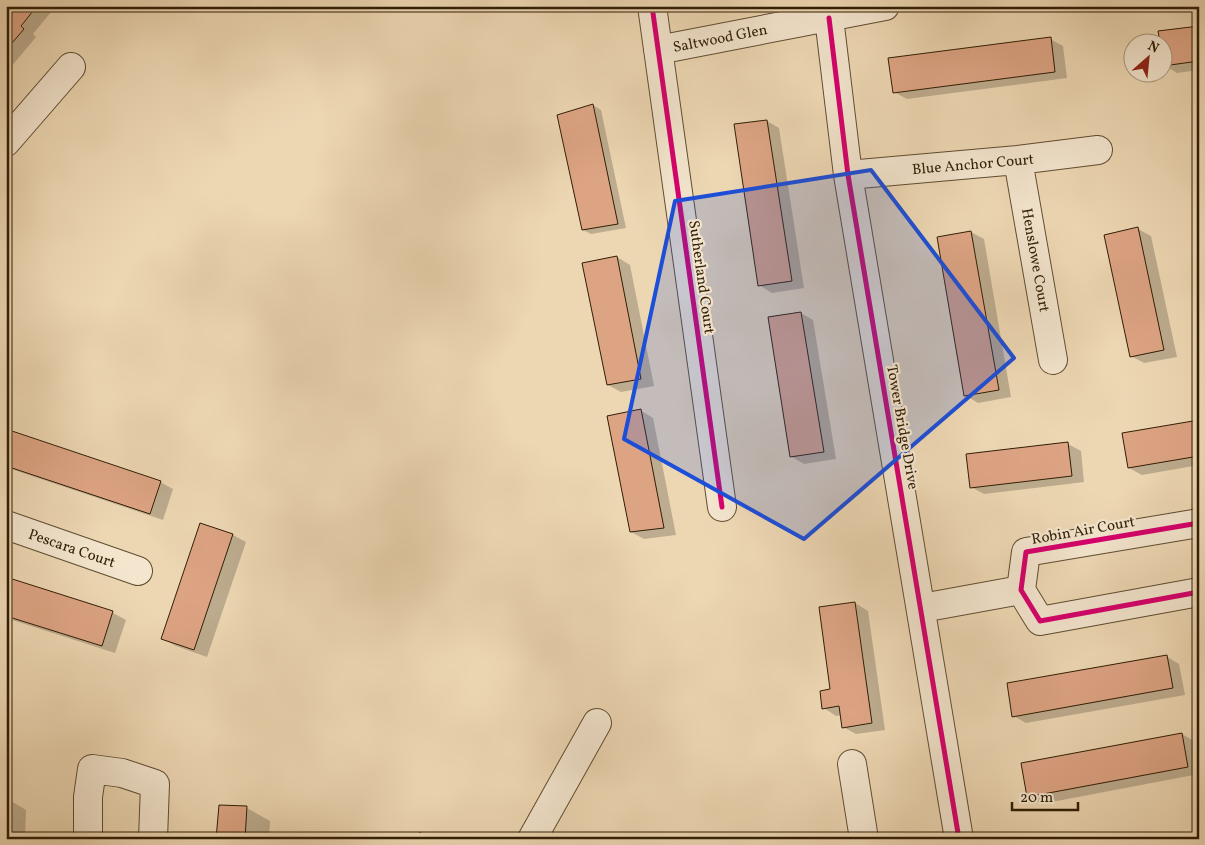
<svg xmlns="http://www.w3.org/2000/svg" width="1205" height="845" viewBox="0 0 1205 845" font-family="Vollkorn,serif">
	<rect width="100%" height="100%" fill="#edd7b3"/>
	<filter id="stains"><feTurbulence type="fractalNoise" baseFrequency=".004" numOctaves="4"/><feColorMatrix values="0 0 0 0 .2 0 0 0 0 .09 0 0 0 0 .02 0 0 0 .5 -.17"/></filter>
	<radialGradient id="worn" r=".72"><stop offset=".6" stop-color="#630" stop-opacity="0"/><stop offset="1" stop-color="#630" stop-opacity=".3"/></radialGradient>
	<path fill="#0003" d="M6,6H56L33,34L36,37L6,73Z
		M1199,27V70L1177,73L1164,65L1162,42H1161L1160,32Z
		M1050,39L1063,46L1067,78L907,99L894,92Z
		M593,105L601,110L626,228L591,234L583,230Z
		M767,121L779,128L804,288L772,293L759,285Z
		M1138,229L1151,236L1177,357L1144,363L1131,356Z
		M971,232L984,239L1011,397L978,403L965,395Z
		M617,257L630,265L654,386L621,392L608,385Z
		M801,313L813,320L836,459L804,464L792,457Z
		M640,410L653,418L676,535L644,539L631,532Z
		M1199,421V465L1142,475L1129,468Z
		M6,431L160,482L173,489L163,520L8,468L6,467Z
		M1068,444L1081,451L1084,482L984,494L971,487Z
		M201,524L233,535L246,542L207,657L176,646L163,639Z
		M6,578L113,613L126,620L115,653L6,618Z
		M855,603L868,611L885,730L856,734L843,727L842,715L836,716L824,708L832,691Z
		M1166,656L1179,664L1185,695L1026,723L1014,716Z
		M1182,734L1194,741L1199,764V774L1041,804L1028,796Z
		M6,798L26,810L25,839H6Z
		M220,806L247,808L270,821L269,839H217Z"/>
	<path fill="#dda484" stroke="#301e05" d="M6,6H37L21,26L24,29L6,50Z
		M1199,26V61L1163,66L1162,42H1160L1158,31Z
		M1051,37L1055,72L893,93L888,58Z
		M593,104L618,224L582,230L557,115Z
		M767,120L792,281L758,286L734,124Z
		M1138,227L1164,350L1130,357L1104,235Z
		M971,231L999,390L964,396L937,237Z
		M617,256L641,379L607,385L582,263Z
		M801,312L824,452L790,457L768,317Z
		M641,409L664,528L630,532L607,416Z
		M1199,420V456L1128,468L1122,433Z
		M6,429L161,481L150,514L6,466Z
		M1068,442L1072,476L970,488L966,454Z
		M200,523L233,534L194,650L161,639Z
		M6,577L113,611L102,646L6,616Z
		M855,602L872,723L842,728L839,706L822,709L820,691L830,689L819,607Z
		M1167,655L1173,688L1012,717L1007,683Z
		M1182,733L1188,767L1027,797L1021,763Z
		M219,805L247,806L245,839H216Z
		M420,832L430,839H415Z"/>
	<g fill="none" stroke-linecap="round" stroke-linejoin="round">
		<g stroke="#5f4c30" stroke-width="30">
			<path id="minor" d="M652,6L722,507
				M829,18L848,175L959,839
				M658,50L885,6
				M6,142L71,67
				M1018,160L1053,360
				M848,175L1018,160L1098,150
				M1199,523L1026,552L1021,590L1040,621L1199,592
				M6,525L138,571
				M922,608L1021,590
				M852,764L864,839
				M88,839V797L92,769L122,773L155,784L153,839
				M532,839L597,723"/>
		</g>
		<path stroke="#301e05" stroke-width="3" stroke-dasharray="1 2.5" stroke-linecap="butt" d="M43,837L65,838"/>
		<use href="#minor" stroke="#f3e5ce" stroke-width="28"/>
		<g stroke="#f3e5ce" stroke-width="8">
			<path id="cycleway" d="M652,6L722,507
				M829,18L848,175L959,839
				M1199,523L1026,552L1021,590L1040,621L1199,592"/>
		</g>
		<use href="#cycleway" stroke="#d6006c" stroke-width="5"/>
	</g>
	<path fill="#1d4ed8" fill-opacity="0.2" stroke="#1d4ed8" stroke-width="4" stroke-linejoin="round" d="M871,170L1014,358L804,539L624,439L675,201Z"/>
	<g text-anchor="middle" stroke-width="4.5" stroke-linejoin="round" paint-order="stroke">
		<g font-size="15" fill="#301e05" stroke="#f3e5ce">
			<text transform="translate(720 38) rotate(-11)" y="5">Saltwood Glen</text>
			<text transform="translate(973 164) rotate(-5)" y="5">Blue Anchor Court</text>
			<text transform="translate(1036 260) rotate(80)" y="5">Henslowe Court</text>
			<text transform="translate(702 277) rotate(82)" y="5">Sutherland Court</text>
			<text transform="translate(903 427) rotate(80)" y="5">Tower Bridge Drive</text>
			<text transform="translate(1083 530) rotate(-10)" y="5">Robin Air Court</text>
			<text transform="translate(72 548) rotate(19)" y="5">Pescara Court</text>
		</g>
	</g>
	<rect width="1205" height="845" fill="none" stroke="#edd7b3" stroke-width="25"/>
	<rect x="8" y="8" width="1190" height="830" fill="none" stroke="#301e05" stroke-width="2.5"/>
	<rect x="12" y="12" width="1180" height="820" fill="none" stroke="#301e05"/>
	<g transform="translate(1148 58) rotate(27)"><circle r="24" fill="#f3e5ce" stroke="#a5957e"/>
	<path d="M0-4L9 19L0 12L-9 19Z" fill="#8f2418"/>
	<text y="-8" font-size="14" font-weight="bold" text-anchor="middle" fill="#301e05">N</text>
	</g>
	<path d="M1012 802v8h66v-8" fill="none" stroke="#301e05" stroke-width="2.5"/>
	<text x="1020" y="802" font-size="15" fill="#301e05" stroke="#f3e5ce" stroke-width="4" paint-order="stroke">20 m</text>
	<rect width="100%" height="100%" filter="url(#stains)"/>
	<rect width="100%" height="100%" fill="url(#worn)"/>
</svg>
